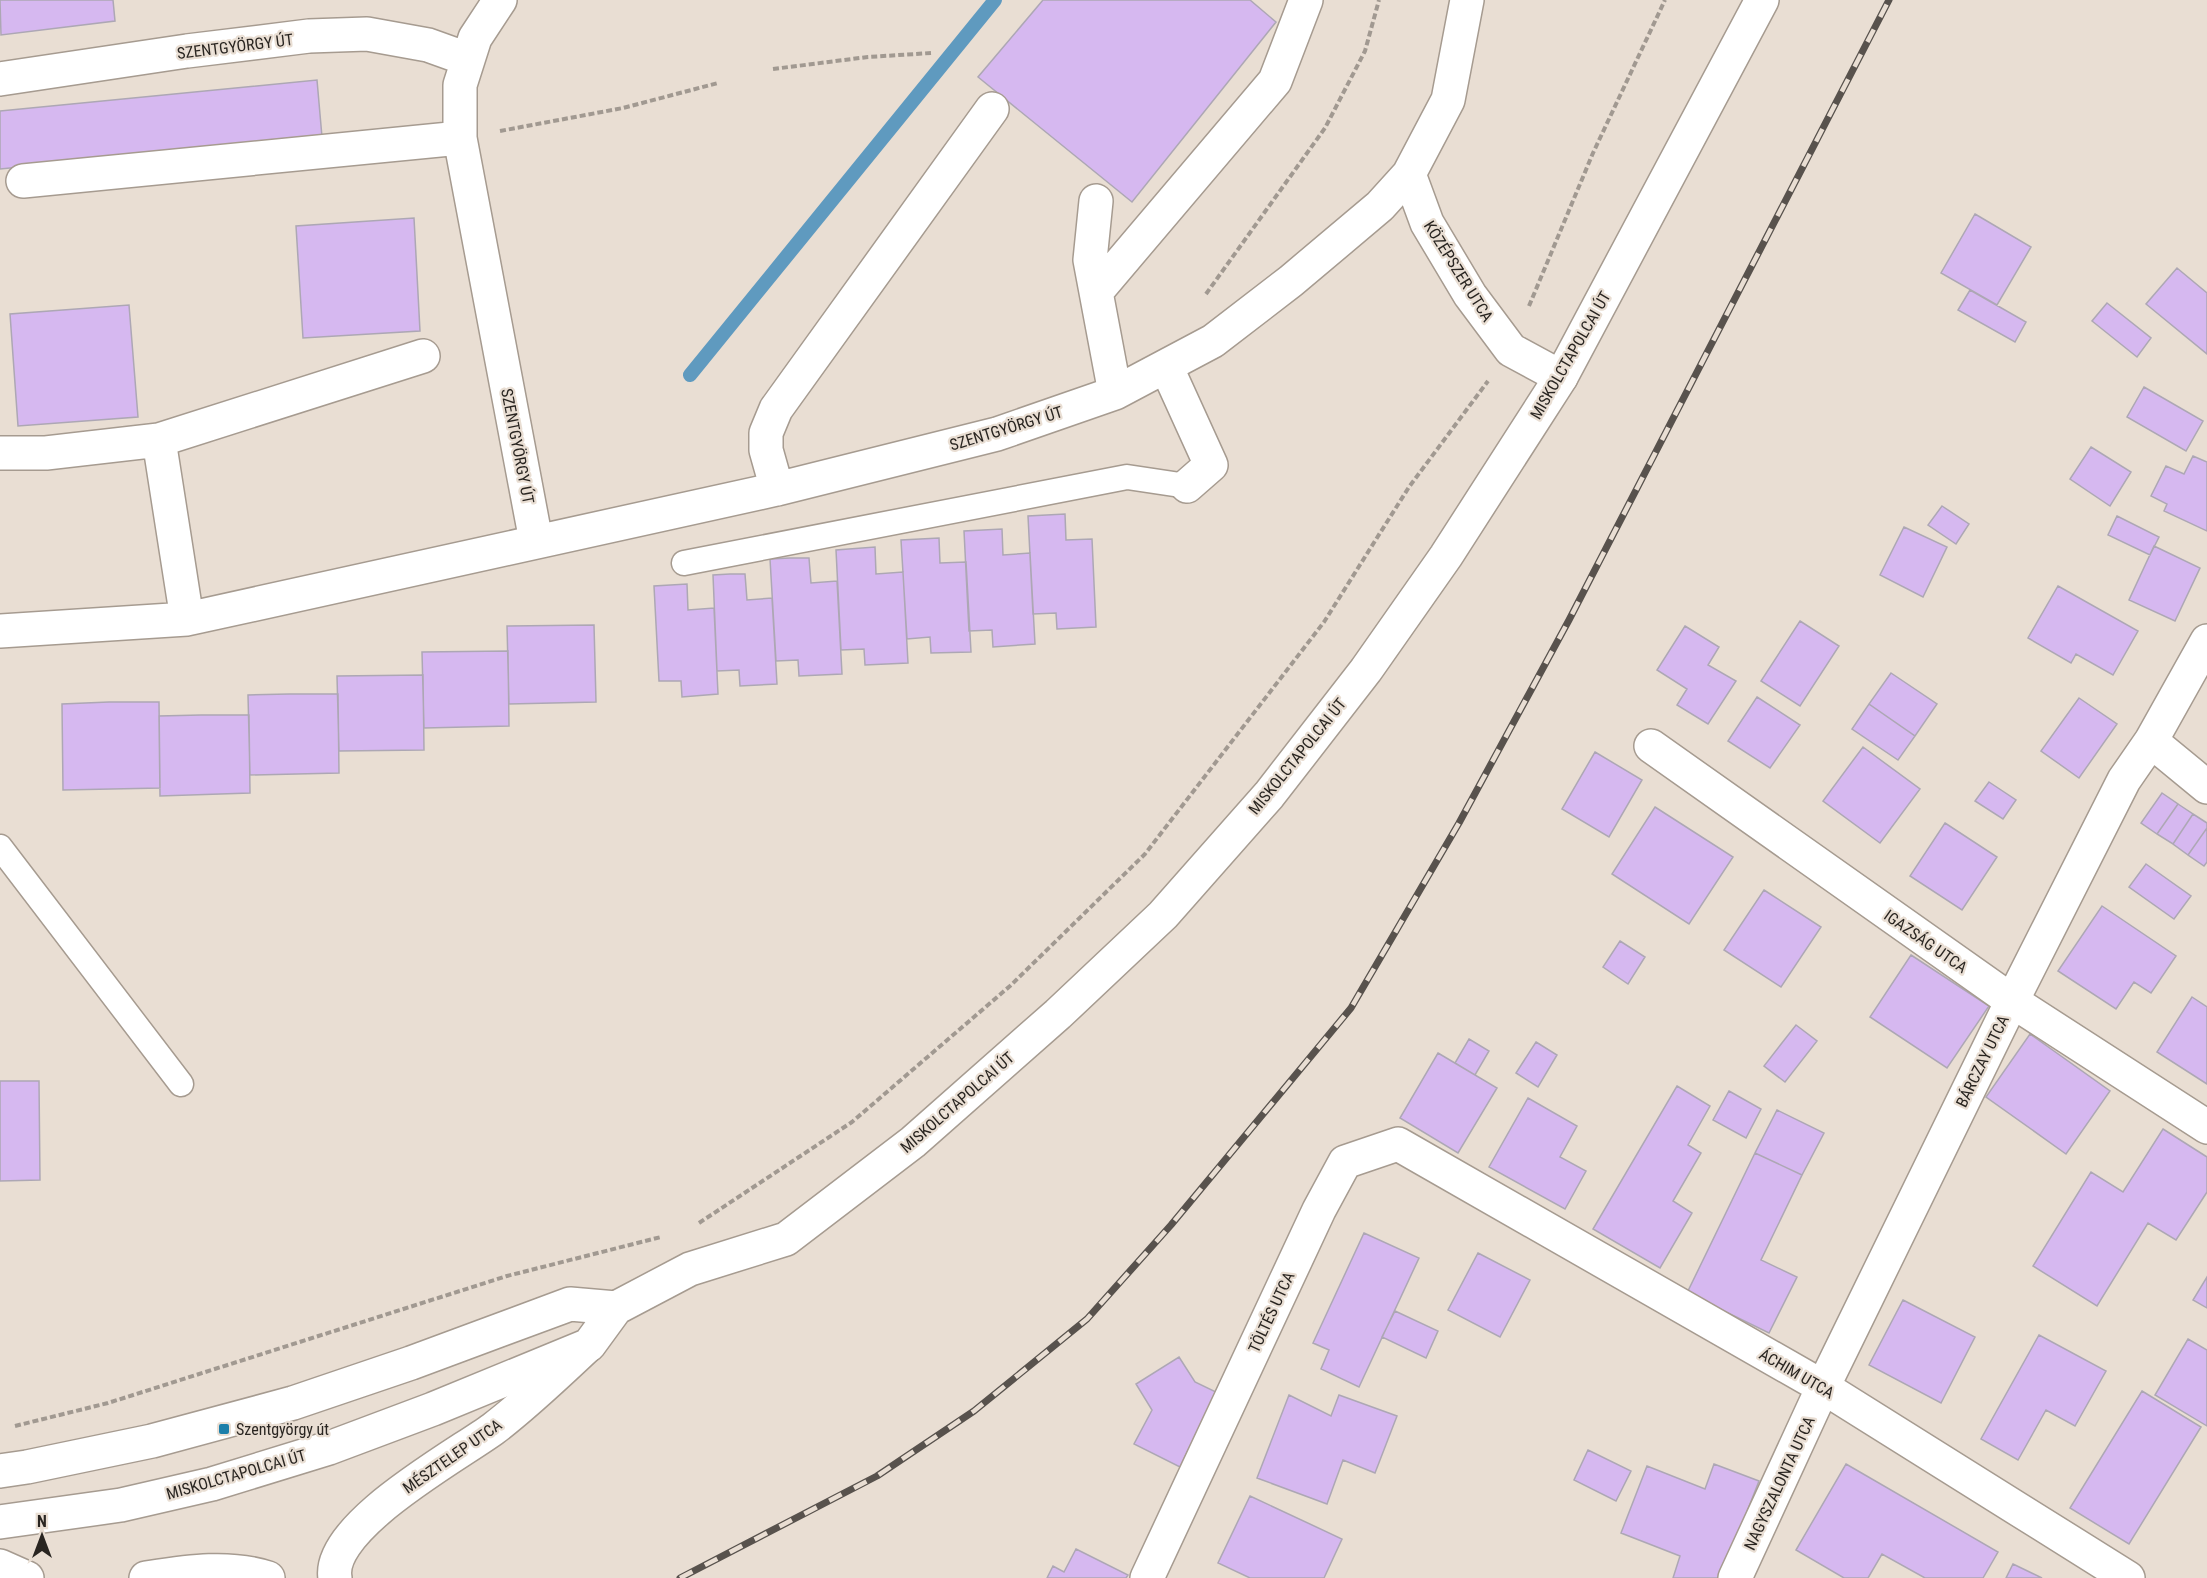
<svg xmlns="http://www.w3.org/2000/svg" width="2207" height="1578" viewBox="0 0 2207 1578" font-family="'Roboto Condensed',sans-serif">
	<rect width="100%" height="100%" fill="#e9ded3"/>
	<g fill="none" stroke-linecap="round" stroke-linejoin="round">
		<path stroke="#5f9abf" stroke-width="14" d="M690,375L995,0"/>
	</g>
	<path fill="#d6b8f0" stroke="#ada7b4" stroke-width="1.5" d="M0,0H113L115,21L1,35Z
		M1043,0H1250L1276,22L1132,202L978,77Z
		M317,80L322,137L0,169V111Z
		M1975,214L2031,247L1997,305L1941,273Z
		M414,218L420,331L303,338L296,226Z
		M2177,268L2207,293V354L2146,304Z
		M1970,290L2026,322L2015,342L1958,310Z
		M2107,303L2151,338L2137,357L2092,321Z
		M129,305L138,417L18,426L10,314Z
		M2144,387L2203,421L2186,451L2127,417Z
		M2091,447L2131,472L2110,506L2070,479Z
		M2193,456L2207,462V531L2164,511L2167,504L2151,496L2166,466L2184,474Z
		M1942,506L1969,524L1956,544L1928,525Z
		M1065,514L1066,540L1092,539L1096,627L1057,629L1056,613L1033,614L1028,516Z
		M2117,516L2159,537L2150,555L2108,535Z
		M1904,527L1947,547L1923,597L1880,575Z
		M1002,529L1003,555L1030,553L1035,644L993,647L992,630L969,631L964,531Z
		M939,538L940,563L966,562L971,652L931,653L930,637L907,639L901,540Z
		M2154,546L2200,568L2175,621L2129,600Z
		M875,547L876,574L903,572L908,663L865,665L864,649L841,650L836,550Z
		M790,558H809L811,583L837,581L842,674L799,676L798,660L776,661L770,559Z
		M730,574H745L747,600L772,598L777,684L740,686L739,670L717,671L713,575Z
		M687,584L688,610L714,608L718,694L682,697L681,681H659L654,586Z
		M2058,586L2138,631L2113,675L2076,654L2071,663L2028,638Z
		M1800,621L1839,646L1800,706L1761,681Z
		M594,625L596,702L509,704L507,626Z
		M1685,626L1719,647L1708,665L1736,681L1708,724L1677,705L1687,689L1657,670Z
		M508,651L509,726L424,728L422,652Z
		M1891,673L1937,704L1915,736L1869,704Z
		M423,675L424,750L339,751L337,676Z
		M289,694H338L339,773L250,775L248,695Z
		M1757,697L1800,725L1770,768L1728,741Z
		M2079,698L2117,724L2079,778L2041,751Z
		M109,702H159L160,788L63,790L62,704Z
		M1869,704L1915,736L1898,760L1852,729Z
		M201,715H249L250,793L160,796L159,716Z
		M1863,747L1920,789L1880,843L1823,801Z
		M1595,752L1642,780L1609,837L1562,809Z
		M1989,782L2016,800L2003,819L1975,801Z
		M2162,793L2178,804L2157,834L2141,823Z
		M2178,804L2193,814L2173,844L2157,834Z
		M1655,807L1733,857L1689,924L1612,874Z
		M2193,814L2207,823V828L2188,855L2173,844Z
		M1945,823L1997,857L1962,910L1910,876Z
		M2207,828V862L2204,866L2188,855Z
		M2146,864L2191,896L2174,919L2129,887Z
		M1764,890L1821,927L1781,987L1724,950Z
		M2102,906L2176,956L2151,993L2134,982L2116,1009L2058,971Z
		M1620,941L1645,957L1628,984L1603,967Z
		M1911,955L1989,1006L1947,1068L1870,1017Z
		M2192,997L2207,1007V1084L2157,1052Z
		M1796,1025L1817,1041L1785,1082L1764,1066Z
		M2030,1034L2110,1091L2066,1154L1986,1097Z
		M1469,1039L1489,1051L1475,1075L1455,1063Z
		M1536,1042L1557,1055L1538,1087L1516,1073Z
		M1438,1053L1497,1088L1458,1153L1400,1118Z
		M0,1081H39L40,1180L0,1181Z
		M1677,1086L1710,1106L1688,1145L1701,1153L1673,1201L1692,1213L1660,1268L1593,1229Z
		M1729,1091L1761,1109L1746,1138L1713,1120Z
		M1528,1098L1577,1126L1560,1157L1586,1171L1565,1209L1489,1167Z
		M1777,1110L1824,1133L1802,1175L1755,1153Z
		M2163,1129L2207,1157V1192L2176,1240L2148,1223L2097,1306L2033,1266L2091,1172L2123,1192Z
		M1755,1153L1802,1175L1761,1260L1797,1277L1769,1333L1687,1293Z
		M1364,1233L1419,1258L1359,1387L1321,1369L1329,1350L1313,1343Z
		M1478,1253L1530,1280L1500,1337L1448,1310Z
		M2207,1277V1308L2193,1300Z
		M1903,1300L1975,1337L1941,1403L1869,1365Z
		M1395,1311L1438,1331L1426,1358L1382,1337Z
		M2039,1335L2106,1371L2075,1426L2046,1410L2018,1460L1981,1439Z
		M2188,1339L2207,1350V1426L2155,1395Z
		M1179,1357L1195,1382L1216,1392L1180,1467L1134,1444L1152,1410L1136,1384Z
		M2142,1391L2201,1427L2129,1544L2070,1508Z
		M1289,1395L1331,1416L1339,1395L1397,1416L1375,1473L1343,1460L1327,1504L1257,1478Z
		M1588,1450L1631,1471L1616,1501L1574,1480Z
		M1714,1464L1759,1481L1721,1578H1673L1680,1556L1621,1533L1647,1466L1705,1489Z
		M1846,1464L1998,1552L1983,1578H1925L1882,1554L1868,1578H1844L1796,1550Z
		M1250,1496L1342,1539L1324,1578H1250L1218,1563Z
		M1076,1549L1128,1575L1126,1578H1047L1053,1566L1064,1572Z
		M2013,1564L2042,1578H2006Z"/>
	<g fill="none" stroke-linecap="round" stroke-linejoin="round">
		<g stroke="#a69b90" stroke-width="27">
			<path id="service" d="M684,563L1127,477L1187,486
				M0,847L181,1084"/>
		</g>
		<g stroke="#a69b90" stroke-width="36">
			<path id="minor" d="M500,0L475,38L460,85V138L536,541
				M1467,0L1448,100L1409,174L1427,223L1470,295L1511,350L1561,377
				M0,79L187,51L309,36L367,34L428,45L467,59
				M23,181L460,138
				M1096,201L1090,260L1115,393
				M1096,292L1275,81L1306,0
				M1166,366L1211,465L1187,486
				M159,440L187,619
				M0,453H46L159,440L423,356
				M777,489L766,450V433L776,409L992,109
				M0,631L187,619L777,489L997,434L1115,393L1213,341L1291,281L1380,206L1409,174
				M2151,741L2207,787
				M1651,746L2012,1001L2207,1127
				M0,1566L27,1578
				M146,1578C186,1572 229,1565 268,1578
				M335,1578C326,1527 456,1456 493,1429C526,1404 556,1375 586,1347
				M1147,1578L1319,1210L1345,1162L1398,1144L1823,1387L2128,1578
				M1735,1578L1823,1387L2012,1001L2124,780L2151,741L2207,641"/>
		</g>
		<g stroke="#a69b90" stroke-width="36">
			<path id="tertiary" d="M0,1471L27,1467L152,1441L293,1403L411,1363L570,1304L616,1308
				M0,1522L121,1505L212,1484L329,1448L433,1409L589,1345L616,1308L690,1269L786,1239L913,1142L1058,1014L1163,915L1269,795L1366,670L1446,556L1561,377L1762,0"/>
		</g>
		<path stroke="#a19991" stroke-width="4" stroke-dasharray="6 3" stroke-linecap="butt" d="M773,69L868,57L931,53
			M500,131L623,108L718,83
			M1206,294L1325,128L1365,51L1379,0
			M1529,306L1593,153L1665,0
			M699,1223L852,1122L1010,986L1145,854L1324,622L1409,487L1488,381
			M15,1426L108,1403L507,1276L661,1237"/>
		<use href="#service" stroke="#fff" stroke-width="24"/>
		<use href="#minor" stroke="#fff" stroke-width="33"/>
		<use href="#tertiary" stroke="#fff" stroke-width="33"/>
		<g stroke="#58524d" stroke-width="7">
			<path id="rail" d="M680,1578L877,1476L974,1411L1087,1319L1171,1225L1351,1008L1459,823L1569,620L1889,0"/>
		</g>
		<use href="#rail" stroke="#e9ded3" stroke-width="4.5" stroke-dasharray="14" stroke-linecap="butt"/>
	</g>
	<rect fill="#1c7faa" stroke="#e9ded3" stroke-width="2" x="218" y="1423" width="12" height="12" rx="3"/>
	<g text-anchor="middle" stroke-width="4.5" stroke-linejoin="round" paint-order="stroke">
		<g font-size="16" fill="#292521" stroke="#e9ded3">
			<text transform="translate(235 46) rotate(-7)" y="6">SZENTGYÖRGY ÚT</text>
			<text transform="translate(1459 271) rotate(58)" y="6">KÖZÉPSZER UTCA</text>
			<text transform="translate(1570 355) rotate(-60)" y="6">MISKOLCTAPOLCAI ÚT</text>
			<text transform="translate(1006 428) rotate(-17)" y="6">SZENTGYÖRGY ÚT</text>
			<text transform="translate(518 446) rotate(79)" y="6">SZENTGYÖRGY ÚT</text>
			<text transform="translate(1297 756) rotate(-51)" y="6">MISKOLCTAPOLCAI ÚT</text>
			<text transform="translate(1926 941) rotate(35)" y="6">IGAZSÁG UTCA</text>
			<text transform="translate(1982 1061) rotate(-64)" y="6">BÁRCZAY UTCA</text>
			<text transform="translate(957 1102) rotate(-41)" y="6">MISKOLCTAPOLCAI ÚT</text>
			<text transform="translate(1271 1312) rotate(-65)" y="6">TÖLTÉS UTCA</text>
			<text transform="translate(1797 1373) rotate(30)" y="6">ÁCHIM UTCA</text>
			<text transform="translate(452 1456) rotate(-35)" y="6">MÉSZTELEP UTCA</text>
			<text transform="translate(236 1474) rotate(-16)" y="6">MISKOLCTAPOLCAI ÚT</text>
			<text transform="translate(1779 1483) rotate(-65)" y="6">NAGYSZALONTA UTCA</text>
		</g>
		<g font-size="16" fill="#292521" stroke="#e9ded3" text-anchor="start">
			<text x="236" y="1435">Szentgyörgy út</text>
		</g>
	</g>
	<g transform="translate(42 1536)" stroke="#e9ded3" stroke-width="4.5" paint-order="stroke">
	<path d="M0-4.5L10 22L0 15L-10 22Z" fill="#292521"/>
	<text y="-9" font-size="16" font-weight="bold" text-anchor="middle" fill="#292521">N</text>
	</g>
</svg>
